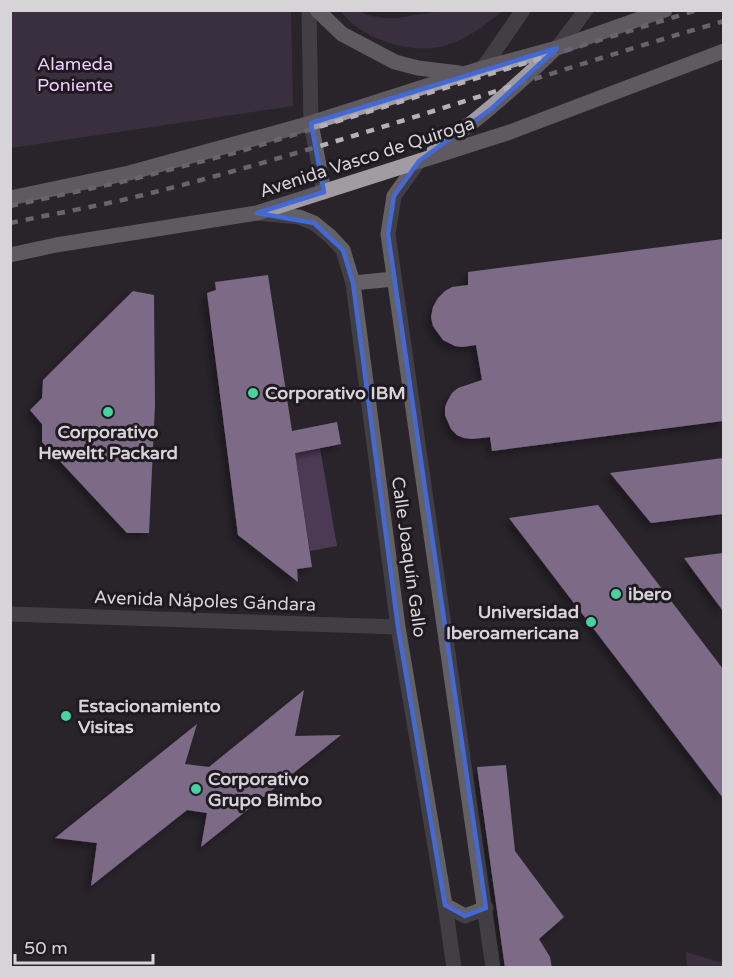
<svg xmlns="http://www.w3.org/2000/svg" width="734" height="978" viewBox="0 0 734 978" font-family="'Varela Round',sans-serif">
	<defs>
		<filter id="shadow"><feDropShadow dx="-5" dy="5" stdDeviation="3" flood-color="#0009"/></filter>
	</defs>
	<rect width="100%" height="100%" fill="#28242a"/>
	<path fill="#4f3c58" d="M10,11H291L293,106L11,148Z
		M341,11H360L367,15L383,18H397L440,11H503C485,24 468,39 447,45C414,56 360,39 341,11Z
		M686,952L723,963V967H687Z"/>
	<path fill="#785688" d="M320,448L337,546L310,551L295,453Z"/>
	<path fill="#e5bff7" filter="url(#shadow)" d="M723,239V421L492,451L490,437L472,439L464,438L457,435L451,429L445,415V407L448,400L452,393L458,388L482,380L476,345L462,347L455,346L443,340L433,326L431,317L433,307L438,298L445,291L452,287L468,285V272Z
		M268,275L292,431L337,422L341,444L295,453L312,567L297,569L298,582L238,535L207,293L216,290L215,282Z
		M133,291L154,295L155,405L149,533H127L42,442V424L30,410L42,398L43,380Z
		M723,458V514L651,523L610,473Z
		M598,505L723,669V798L509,518Z
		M723,553V611L684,558Z
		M304,690L295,736L341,735L201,847L207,813L187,810L91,886L97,843L55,838L197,724L185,764L209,767Z
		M506,765L515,851L564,917L539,939L550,957L552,968H505L477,767Z"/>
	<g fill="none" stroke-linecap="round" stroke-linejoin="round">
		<path stroke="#636164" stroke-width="15" d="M309,10L311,123L324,192
			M557,48L586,10
			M483,68L523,10
			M419,161L394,196L388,234L493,968
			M257,213L299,217L314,223L330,236L343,250L353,283L398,627L445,905L454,968
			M353,283L394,279
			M10,614L398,627
			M445,905L465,916L486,908"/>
		<path stroke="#a09ca2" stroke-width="15" d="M317,10L342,34L395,62L418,68L459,73
			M434,151C479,120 516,87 555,49
			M10,198L129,173L311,123L483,68L557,48L665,10
			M10,255L56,245L257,213L510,132L724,51"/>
		<path stroke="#b5b2b6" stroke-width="4.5" stroke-dasharray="8 8" stroke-linecap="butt" d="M10,206L130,180L238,152L697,10
			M10,223C52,214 94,207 135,197C334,148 527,78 724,21"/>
	</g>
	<path d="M0 0H734V978H0ZM557,48L491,109L419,161L394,196L388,234L486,908L465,916L445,905L398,627L353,283L343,250L314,223L257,213L324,192L311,123Z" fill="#28242a" fill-opacity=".55" fill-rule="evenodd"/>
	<path fill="none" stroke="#4269d8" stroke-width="4.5" stroke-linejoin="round" d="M557,48L491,109L419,161L394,196L388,234L486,908L465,916L445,905L398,627L353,283L343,250L314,223L257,213L324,192L311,123Z"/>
	<g fill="#44d49f" stroke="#1e1a20" stroke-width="2">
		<circle cx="253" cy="393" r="6"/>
		<circle cx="108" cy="412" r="6"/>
		<circle cx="616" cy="594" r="6"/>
		<circle cx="591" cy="622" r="6"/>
		<circle cx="66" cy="716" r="6"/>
		<circle cx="196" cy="789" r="6"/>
	</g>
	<g text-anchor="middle" stroke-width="6" stroke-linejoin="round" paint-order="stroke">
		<g font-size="18" fill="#edcefd" stroke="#1e1a20">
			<text x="75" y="70">Alameda<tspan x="75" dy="21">Poniente</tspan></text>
		</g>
		<g font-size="18" fill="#d7d4d8" stroke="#1e1a20">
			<text transform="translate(367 157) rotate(-18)" y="6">Avenida Vasco de Quiroga</text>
			<text transform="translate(409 557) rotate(82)" y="6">Calle Joaquín Gallo</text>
			<text transform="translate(205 601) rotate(2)" y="6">Avenida Nápoles Gándara</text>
		</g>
		<g font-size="18" font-weight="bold" fill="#d7d4d8" stroke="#1e1a20" text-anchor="start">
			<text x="265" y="399">Corporativo IBM</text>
			<text x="108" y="438" text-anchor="middle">Corporativo<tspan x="108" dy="21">Heweltt Packard</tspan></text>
			<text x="628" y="600">ibero</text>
			<text x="579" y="618" text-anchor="end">Universidad<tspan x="579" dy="21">Iberoamericana</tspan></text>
			<text x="78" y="712">Estacionamiento<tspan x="78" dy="21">Visitas</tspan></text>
			<text x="208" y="785">Corporativo<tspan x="208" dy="21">Grupo Bimbo</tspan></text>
		</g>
	</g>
	<rect width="734" height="978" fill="none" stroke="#d7d4d8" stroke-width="24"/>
	<path d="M15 954v9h138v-9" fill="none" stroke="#d7d4d8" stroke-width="3"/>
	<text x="24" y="954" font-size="18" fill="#d7d4d8" stroke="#1e1a20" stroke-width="4.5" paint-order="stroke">50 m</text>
</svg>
